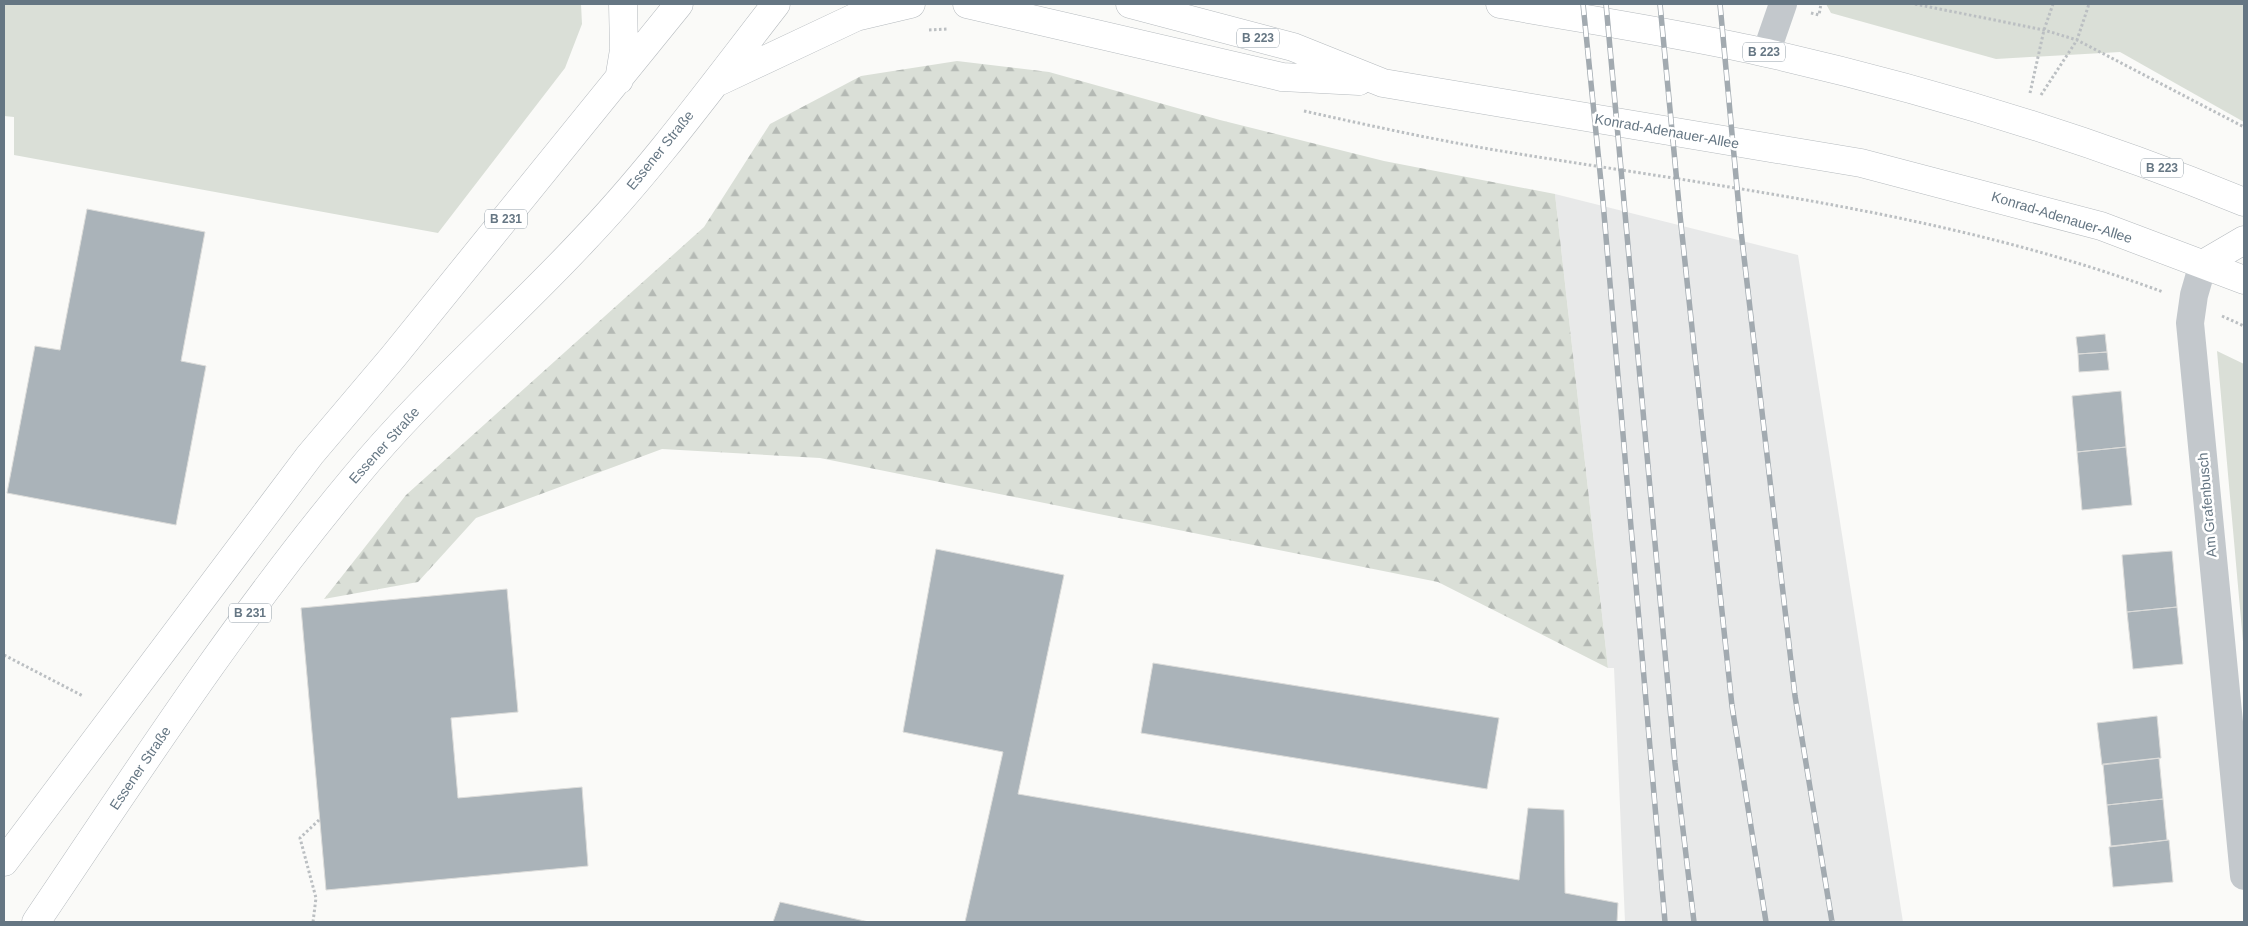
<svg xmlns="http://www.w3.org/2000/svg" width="2248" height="926" font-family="Helvetica,sans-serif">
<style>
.built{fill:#e8e9e9}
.green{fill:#dadfd7}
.forest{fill:url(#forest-firs)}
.building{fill:#aab3b9;stroke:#dcdcda}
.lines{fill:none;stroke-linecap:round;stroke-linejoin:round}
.primary-casing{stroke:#b5babe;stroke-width:29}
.path{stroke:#bbbfc2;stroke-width:3;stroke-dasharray:2.5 2.5;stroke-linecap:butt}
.street{stroke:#c3c8cc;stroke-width:28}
.primary{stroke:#fff;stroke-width:28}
.rail-casing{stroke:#a2aab0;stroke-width:5.5}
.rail{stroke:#fff;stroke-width:4;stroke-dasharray:11;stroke-linecap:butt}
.labels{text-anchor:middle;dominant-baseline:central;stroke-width:5;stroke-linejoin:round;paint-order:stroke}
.shield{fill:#fff;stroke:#939fa8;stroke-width:1}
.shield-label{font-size:12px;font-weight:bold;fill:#657683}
.street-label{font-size:14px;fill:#657683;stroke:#fff}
</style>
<defs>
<pattern id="forest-firs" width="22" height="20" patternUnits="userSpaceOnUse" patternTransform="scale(1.25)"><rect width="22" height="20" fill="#dadfd7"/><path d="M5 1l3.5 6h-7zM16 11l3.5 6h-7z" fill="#b4b9b4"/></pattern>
</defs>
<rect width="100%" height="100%" fill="#fafaf8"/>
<path class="built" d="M 1555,194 L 1798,255 L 1903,922 L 1625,922 L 1614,668 L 1608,668 Z"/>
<path class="green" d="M 4,4 L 581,4 L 582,24 L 565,68 L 438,233 L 14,155 L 14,117 L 4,116 Z
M 1826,4 L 2244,4 L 2244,122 L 2120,52 L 1996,59 L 1831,13 Z
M 2217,351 L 2244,364 L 2244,653 Z"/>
<path class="forest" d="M 957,61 L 1049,72 L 1220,120 L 1384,161 L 1555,194 L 1608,668 L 1438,582 L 820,458 L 662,449 L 476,518 L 418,582 L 324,599 L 406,495 L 704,227 L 770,124 L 861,76 Z"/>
<path class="building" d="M 87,209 L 205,232 L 181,361 L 206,366 L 176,525 L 7,493 L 35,346 L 60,350 Z
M 2105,334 L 2107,352 L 2078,354 L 2076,337 Z
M 2107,352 L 2109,370 L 2079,372 L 2078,354 Z
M 2121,391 L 2126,447 L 2077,452 L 2072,396 Z
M 2126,447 L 2132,505 L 2082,510 L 2077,452 Z
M 936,549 L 1064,575 L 1018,794 L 1519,880 L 1528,808 L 1564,810 L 1565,893 L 1618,903 L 1617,922 L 965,922 L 1003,752 L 903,732 Z
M 2172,551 L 2177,607 L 2127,612 L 2122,555 Z
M 507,589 L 518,712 L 451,718 L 458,798 L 582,787 L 588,866 L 326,890 L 301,608 Z
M 2177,607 L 2183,664 L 2133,669 L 2127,612 Z
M 1153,663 L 1499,718 L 1487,789 L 1141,733 Z
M 2157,716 L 2161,758 L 2102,765 L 2097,723 Z
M 2159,758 L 2163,799 L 2107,805 L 2103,764 Z
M 2163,799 L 2167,840 L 2111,846 L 2107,805 Z
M 2169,840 L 2173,882 L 2113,887 L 2109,847 Z
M 780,902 L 869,922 L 773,922 Z"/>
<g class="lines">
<g class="primary-casing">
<path id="primary" d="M 967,4 L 1282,77 L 1359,81
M 1130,4 L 1293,47 L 1383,83 L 1861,163 L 2101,226 L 2244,280
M 1500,4 C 1589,20 1679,33 1767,53 C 1930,90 2090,139 2244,202
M 619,80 L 624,50 L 623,4
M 720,81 L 856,17 L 911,4
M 2203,264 L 2244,240
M 4,862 L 310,455 L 393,357 L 679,4
M 36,922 C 138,771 237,618 354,478 C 423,394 507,322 581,243 C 652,169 713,85 776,4"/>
</g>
<path class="path" d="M 1915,4 L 2044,30 L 2077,40 L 2244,127
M 1811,13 L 1819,15 L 1821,4
M 929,30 L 948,29
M 2030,93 L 2044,30 L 2053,4
M 2041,95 L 2077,40 L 2089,4
M 1304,111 C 1367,125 1431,139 1495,150 C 1719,187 1948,212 2163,292
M 2222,316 L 2244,326
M 4,655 L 83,696
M 313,922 L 316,898 L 300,838 L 319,820"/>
<path class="street" d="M 1766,53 L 1783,4
M 2203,264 L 2194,295 L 2190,323 L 2244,876"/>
<use href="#primary" class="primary"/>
<g class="rail-casing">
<path id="rail" d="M 1583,4 L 1603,202 L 1665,922
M 1606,4 L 1675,763 L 1694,922
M 1660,4 L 1680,215 L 1732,706 L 1766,922
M 1720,4 L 1741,231 L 1795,696 L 1832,922"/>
</g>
<use href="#rail" class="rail"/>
</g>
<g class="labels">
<g class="shield">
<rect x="1237" y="28.5" width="42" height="19" rx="4"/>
<rect x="1743" y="42.5" width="42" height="19" rx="4"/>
<rect x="2141" y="158.5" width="42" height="19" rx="4"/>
<rect x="485" y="209.5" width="42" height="19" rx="4"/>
<rect x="229" y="603.5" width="42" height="19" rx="4"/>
</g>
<g class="shield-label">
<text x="1258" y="38">B 223</text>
<text x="1764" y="52">B 223</text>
<text x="2162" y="168">B 223</text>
<text x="506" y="219">B 231</text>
<text x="250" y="613">B 231</text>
</g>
<g class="street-label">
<text transform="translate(1667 131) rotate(10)">Konrad-Adenauer-Allee</text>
<text transform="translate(660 150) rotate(-51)">Essener Straße</text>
<text transform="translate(2062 217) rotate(17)">Konrad-Adenauer-Allee</text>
<text transform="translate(384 445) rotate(-48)">Essener Straße</text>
<text transform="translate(2207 505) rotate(-95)">Am Grafenbusch</text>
<text transform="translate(140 768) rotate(-56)">Essener Straße</text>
</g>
</g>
<rect width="2248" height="926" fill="none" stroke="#657683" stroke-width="10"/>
</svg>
